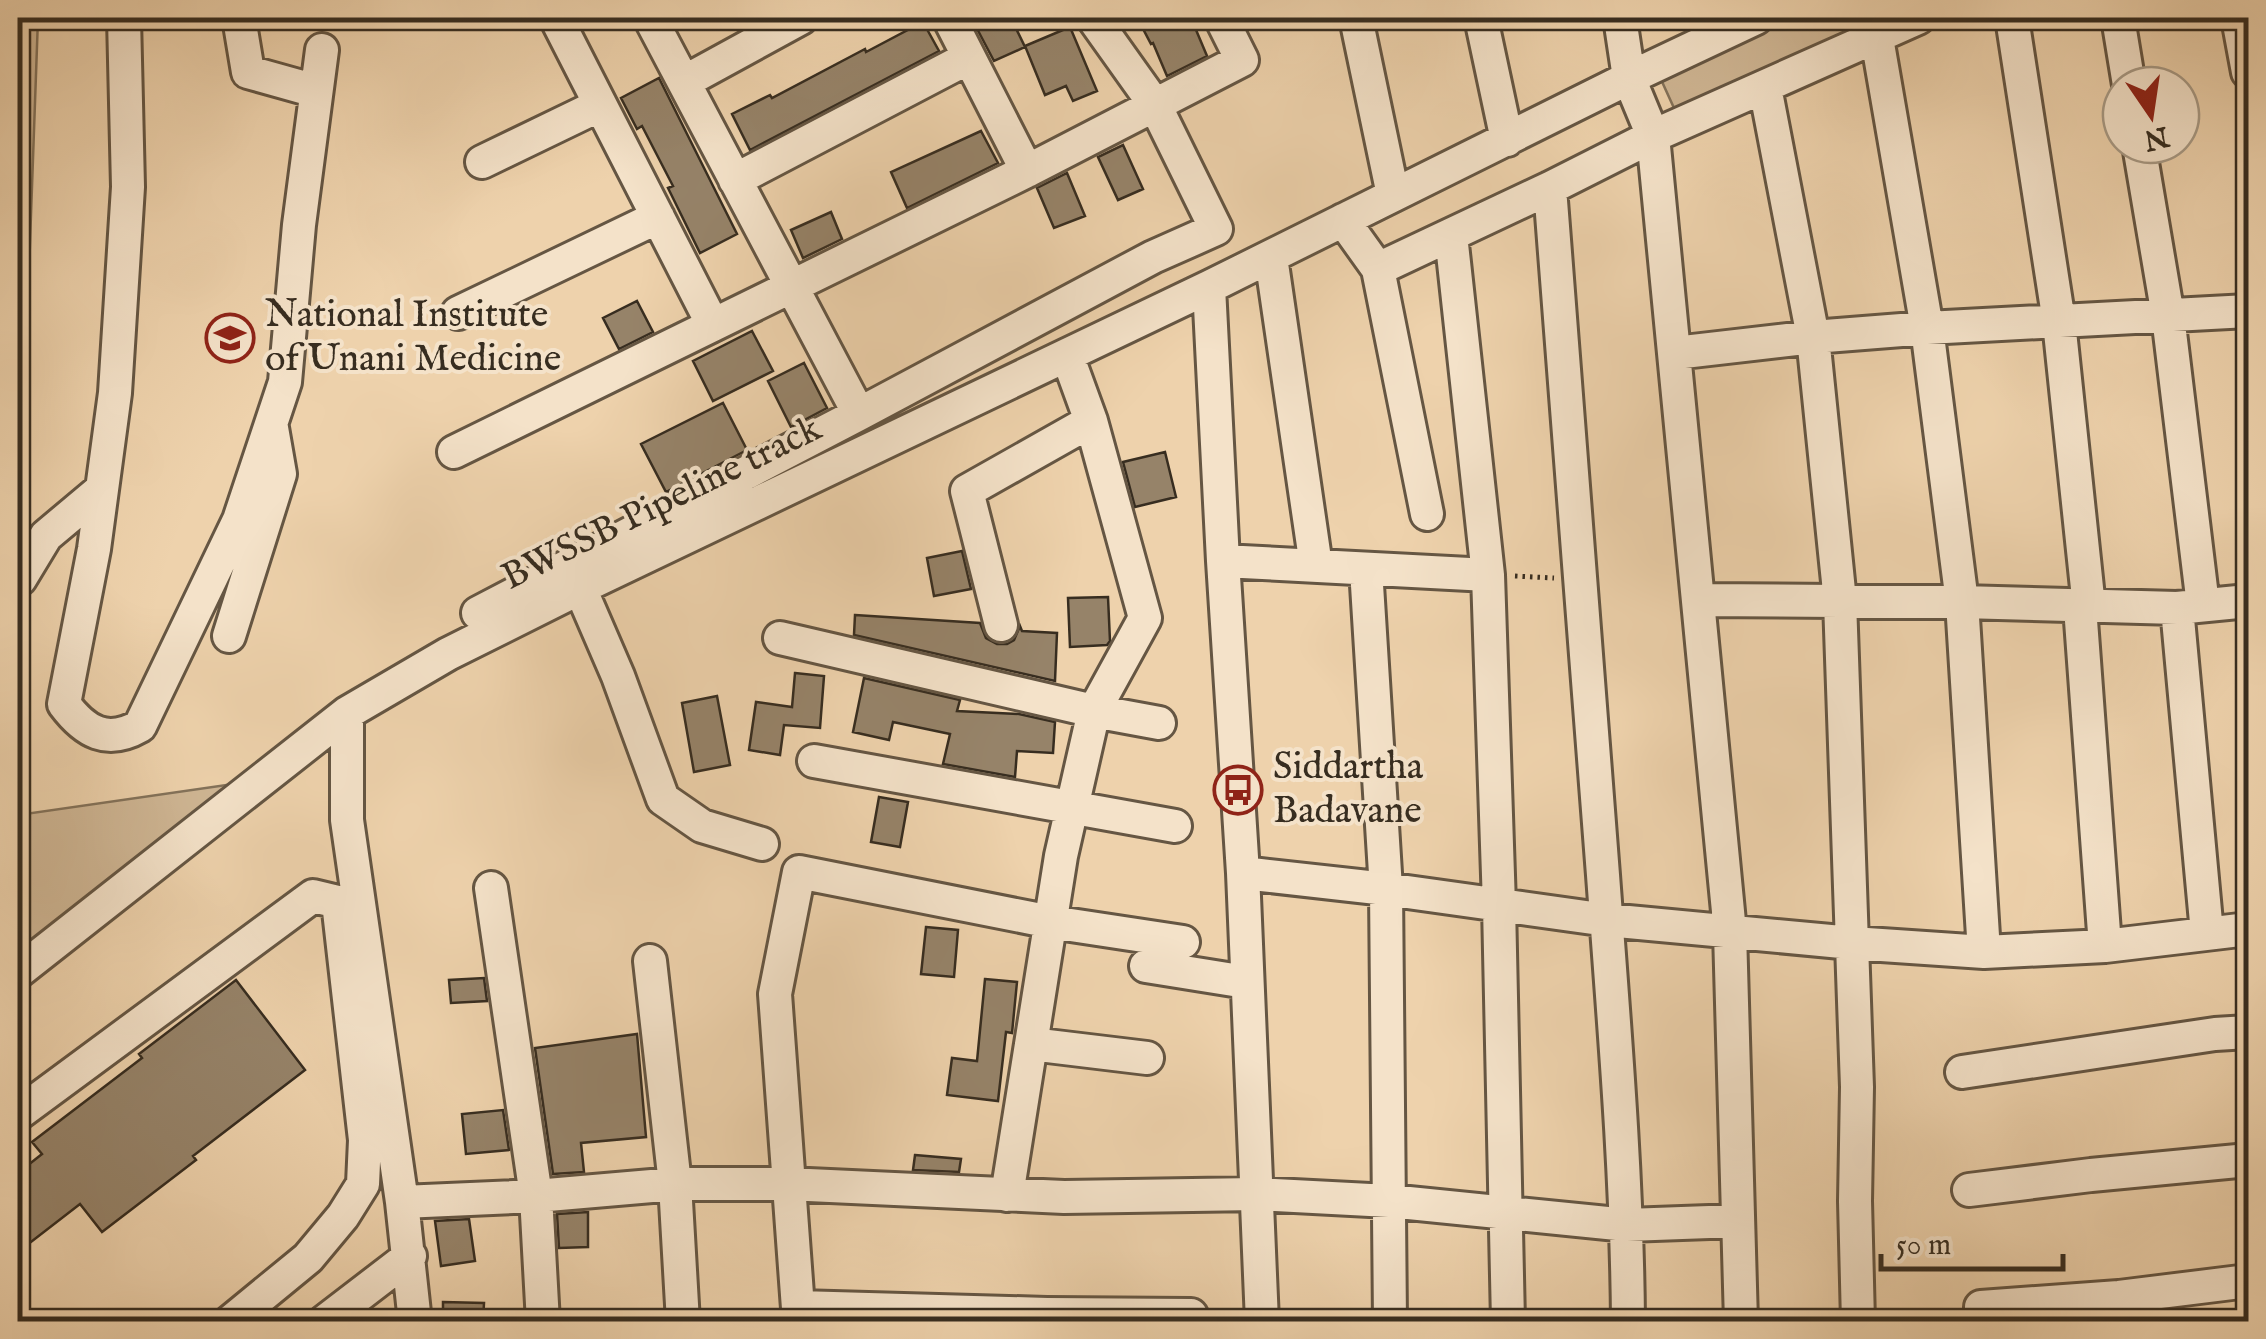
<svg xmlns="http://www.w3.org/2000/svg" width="2266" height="1339" font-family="'IM FELL English',serif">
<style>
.green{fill:#cfb694;stroke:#83725a;stroke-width:2.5}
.building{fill:#968369;stroke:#372d20;stroke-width:2.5}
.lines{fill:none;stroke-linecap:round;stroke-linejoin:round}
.minor-casing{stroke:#655643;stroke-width:38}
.path{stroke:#372d20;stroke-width:5;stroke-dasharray:2.5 5;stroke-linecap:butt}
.minor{stroke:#f4e2c9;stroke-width:32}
.labels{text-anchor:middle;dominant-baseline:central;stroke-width:8;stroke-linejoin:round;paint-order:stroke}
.poi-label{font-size:38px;fill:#372d20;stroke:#f4e2c9;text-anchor:start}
.street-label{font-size:38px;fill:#372d20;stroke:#f4e2c9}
</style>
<rect width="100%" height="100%" fill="#eed2ac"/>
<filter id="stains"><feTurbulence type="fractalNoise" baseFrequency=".002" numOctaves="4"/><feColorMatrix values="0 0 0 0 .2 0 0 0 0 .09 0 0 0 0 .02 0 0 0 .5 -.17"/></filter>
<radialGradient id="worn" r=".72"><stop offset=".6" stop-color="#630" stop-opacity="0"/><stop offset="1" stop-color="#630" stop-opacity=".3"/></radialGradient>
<path class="green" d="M 18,18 L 38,18 L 22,468 L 18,470 Z
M 1781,18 L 1894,18 L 1679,119 L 1659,75 Z
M 261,780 L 18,975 L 18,815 Z"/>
<path class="building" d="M 985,18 L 1011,18 L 1025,47 L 994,61 L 974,23 Z
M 1151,18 L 1191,18 L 1207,56 L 1167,76 L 1153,43 L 1151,44 L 1140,23 Z
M 923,22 L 939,51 L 750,150 L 732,114 L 770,95 L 772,98 L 865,49 L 866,52 Z
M 1070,27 L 1097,91 L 1073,101 L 1066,86 L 1045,95 L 1025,46 Z
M 659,78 L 737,234 L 700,253 L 668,188 L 673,186 L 642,126 L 637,129 L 621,98 Z
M 981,131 L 998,163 L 907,208 L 891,172 Z
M 1123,145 L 1143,189 L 1118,200 L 1098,157 Z
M 1067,173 L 1085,216 L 1054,228 L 1037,188 Z
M 831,212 L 842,239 L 803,258 L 791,230 Z
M 637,301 L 653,332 L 619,349 L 603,318 Z
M 752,331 L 773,371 L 713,401 L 693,361 Z
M 804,363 L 827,408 L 791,427 L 768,381 Z
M 723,403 L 747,450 L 666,492 L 641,444 Z
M 1165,452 L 1176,497 L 1135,507 L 1123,462 Z
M 962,551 L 971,589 L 934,596 L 927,558 Z
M 1108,597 L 1110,641 L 1107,645 L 1070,647 L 1068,598 Z
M 855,615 L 980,623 L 986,638 L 997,644 L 1007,644 L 1014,640 L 1020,626 L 1022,631 L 1057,633 L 1055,681 L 854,635 Z
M 795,673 L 824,676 L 820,728 L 784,725 L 780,755 L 749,750 L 756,702 L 792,707 Z
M 864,678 L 960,700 L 957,711 L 1019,714 L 1055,722 L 1053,753 L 1017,751 L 1015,777 L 943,764 L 950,734 L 893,722 L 889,740 L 853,732 Z
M 717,696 L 730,765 L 694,772 L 682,703 Z
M 879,797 L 908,802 L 900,847 L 871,842 Z
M 926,927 L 958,930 L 954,977 L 921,974 Z
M 484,978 L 487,1001 L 451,1003 L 449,980 Z
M 985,979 L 1017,982 L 1012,1033 L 1006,1032 L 998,1101 L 947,1095 L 952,1058 L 977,1061 Z
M 236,980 L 305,1070 L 193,1156 L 196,1160 L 102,1232 L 80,1204 L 18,1252 L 18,1173 L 42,1154 L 32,1142 L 142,1058 L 139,1054 Z
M 637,1034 L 646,1137 L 581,1143 L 584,1172 L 553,1174 L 535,1048 Z
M 503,1110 L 509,1150 L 466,1154 L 462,1114 Z
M 915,1155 L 961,1159 L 959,1172 L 913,1170 Z
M 588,1212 L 588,1247 L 559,1248 L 557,1214 Z
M 469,1219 L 475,1261 L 441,1266 L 435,1221 Z
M 443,1302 L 484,1303 L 483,1322 L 443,1322 Z"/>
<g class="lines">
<g class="minor-casing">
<path id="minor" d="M 124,18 L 128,187 L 115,393 L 94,549 L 64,704 C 85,732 107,745 140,726 L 239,520 L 285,382 L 299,225 L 322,50
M 239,18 L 248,72 L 316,91
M 556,18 L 713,325
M 650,18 L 859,414
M 949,18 L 1027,171
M 1356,18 L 1393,195
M 1481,18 L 1507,140
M 1620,18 L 1629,78 L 1653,136 L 1730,932 L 1741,1322
M 2012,18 L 2059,322 L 2089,607
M 2118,18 L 2129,85
M 2238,18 L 2248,72
M 1877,38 L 1927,328 L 1962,602 L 1984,952
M 684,82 L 801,18
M 1765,87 L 1813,337 L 1840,601 L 1857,1087 L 1855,1201 L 1858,1322
M 2139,145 L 2168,316 L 2203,605
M 482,162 L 600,105
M 735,180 L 968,58
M 1550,188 C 1569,417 1587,646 1603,875 C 1614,1024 1627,1173 1628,1322
M 1343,220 L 1378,269 L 1427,514
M 1451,235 L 1488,575 L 1499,905 L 1508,1322
M 1271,257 L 1316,566
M 1378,269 L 1550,188 L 1653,136 L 1918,18
M 1209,287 L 1223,561 L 1243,873 L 1262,1322
M 458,313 L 658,217
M 1675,353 L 1813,337 L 1927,328 L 2248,311
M 454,452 L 1027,171 L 1242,60 L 1221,18
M 1223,561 L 1488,575
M 1366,569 L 1386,889 L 1390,1322
M 20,579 L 46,536 L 102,489
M 580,588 L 618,676 L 663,799 L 702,826 L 762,844
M 1698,600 L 1962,602 L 2177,608 L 2248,601
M 2080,607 L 2105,946
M 2177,608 L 2207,933
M 478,613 L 859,414 L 1153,257 L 1216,229 L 1155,105 L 1093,18
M 1001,625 L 967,491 L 1091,421
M 229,636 L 280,474 L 272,428
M 780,638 L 1094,711 L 1159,723
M 347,713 L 347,820 L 402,1202 L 415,1322
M 814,761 L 1175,826
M 1243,873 L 1386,889 L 1607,920 L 1852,943 L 1984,952 L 2105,946 L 2248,929
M 491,888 L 536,1196 L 543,1322
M 650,961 L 675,1184 L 683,1322
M 1146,966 L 1246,982
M 18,972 L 347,713 L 448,654 L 580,588 L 1209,287 L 1629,78 L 1756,18
M 1031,1044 L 1147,1058
M 1962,1072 L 2215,1034 L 2248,1032
M 18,1114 L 313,896 L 338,902 L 365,1140 L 363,1184 L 343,1216 L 308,1258 L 230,1322
M 1969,1190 L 2091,1175 L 2248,1160
M 1007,1195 L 1061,856 L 1094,711 L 1145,618 L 1091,421 L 1067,355
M 402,1202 L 536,1196 L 675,1184 L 787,1184 L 1064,1197 L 1256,1194 L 1389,1201 L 1627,1225 L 1737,1221
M 798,1307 L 1047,1314 L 1191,1315
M 324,1322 L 410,1256
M 799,1322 L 775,994 L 799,872 L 1051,922 L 1183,942
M 1981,1322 L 1981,1307 L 2119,1297 L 2248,1281"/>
</g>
<path class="path" d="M 1515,576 L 1554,578"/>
<use href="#minor" class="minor"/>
</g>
<defs>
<g id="university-ring" transform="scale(2.5)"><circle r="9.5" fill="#f4e2c9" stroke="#8f2418" stroke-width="1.5"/><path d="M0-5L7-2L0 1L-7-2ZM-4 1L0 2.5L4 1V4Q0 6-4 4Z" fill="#8f2418"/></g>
<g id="bus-ring" transform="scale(2.5)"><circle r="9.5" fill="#f4e2c9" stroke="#8f2418" stroke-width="1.5"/><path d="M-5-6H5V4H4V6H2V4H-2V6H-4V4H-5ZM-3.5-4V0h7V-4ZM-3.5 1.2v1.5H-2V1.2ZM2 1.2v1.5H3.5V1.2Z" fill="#8f2418"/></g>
</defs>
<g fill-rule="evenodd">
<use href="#university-ring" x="230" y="338"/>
<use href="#bus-ring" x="1238" y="790"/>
</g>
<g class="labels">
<g class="poi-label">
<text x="265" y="316">National Institute<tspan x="265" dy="44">of Unani Medicine</tspan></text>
<text x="1273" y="768">Siddartha<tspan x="1273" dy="44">Badavane</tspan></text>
</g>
<g class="street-label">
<text transform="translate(662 504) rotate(-26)">BWSSB Pipeline track</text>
</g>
</g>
<rect width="2266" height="1339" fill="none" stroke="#eed2ac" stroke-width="60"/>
<rect x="20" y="20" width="2226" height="1299" fill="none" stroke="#372d20" stroke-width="5"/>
<rect x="30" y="30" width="2206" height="1279" fill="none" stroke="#372d20" stroke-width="2.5"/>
<g transform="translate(2151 115) rotate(167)"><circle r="48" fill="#f4e2c9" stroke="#a89a85" stroke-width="2.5"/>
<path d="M0-8L18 38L0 25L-18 38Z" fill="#8f2418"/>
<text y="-15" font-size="28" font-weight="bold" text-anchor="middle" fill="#372d20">N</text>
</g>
<path d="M1881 1254v15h182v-15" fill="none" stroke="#372d20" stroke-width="5"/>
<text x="1896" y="1254" font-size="30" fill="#372d20" stroke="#f4e2c9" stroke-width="8" paint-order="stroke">50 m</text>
<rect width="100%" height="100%" filter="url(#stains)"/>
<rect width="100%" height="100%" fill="url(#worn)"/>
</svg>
